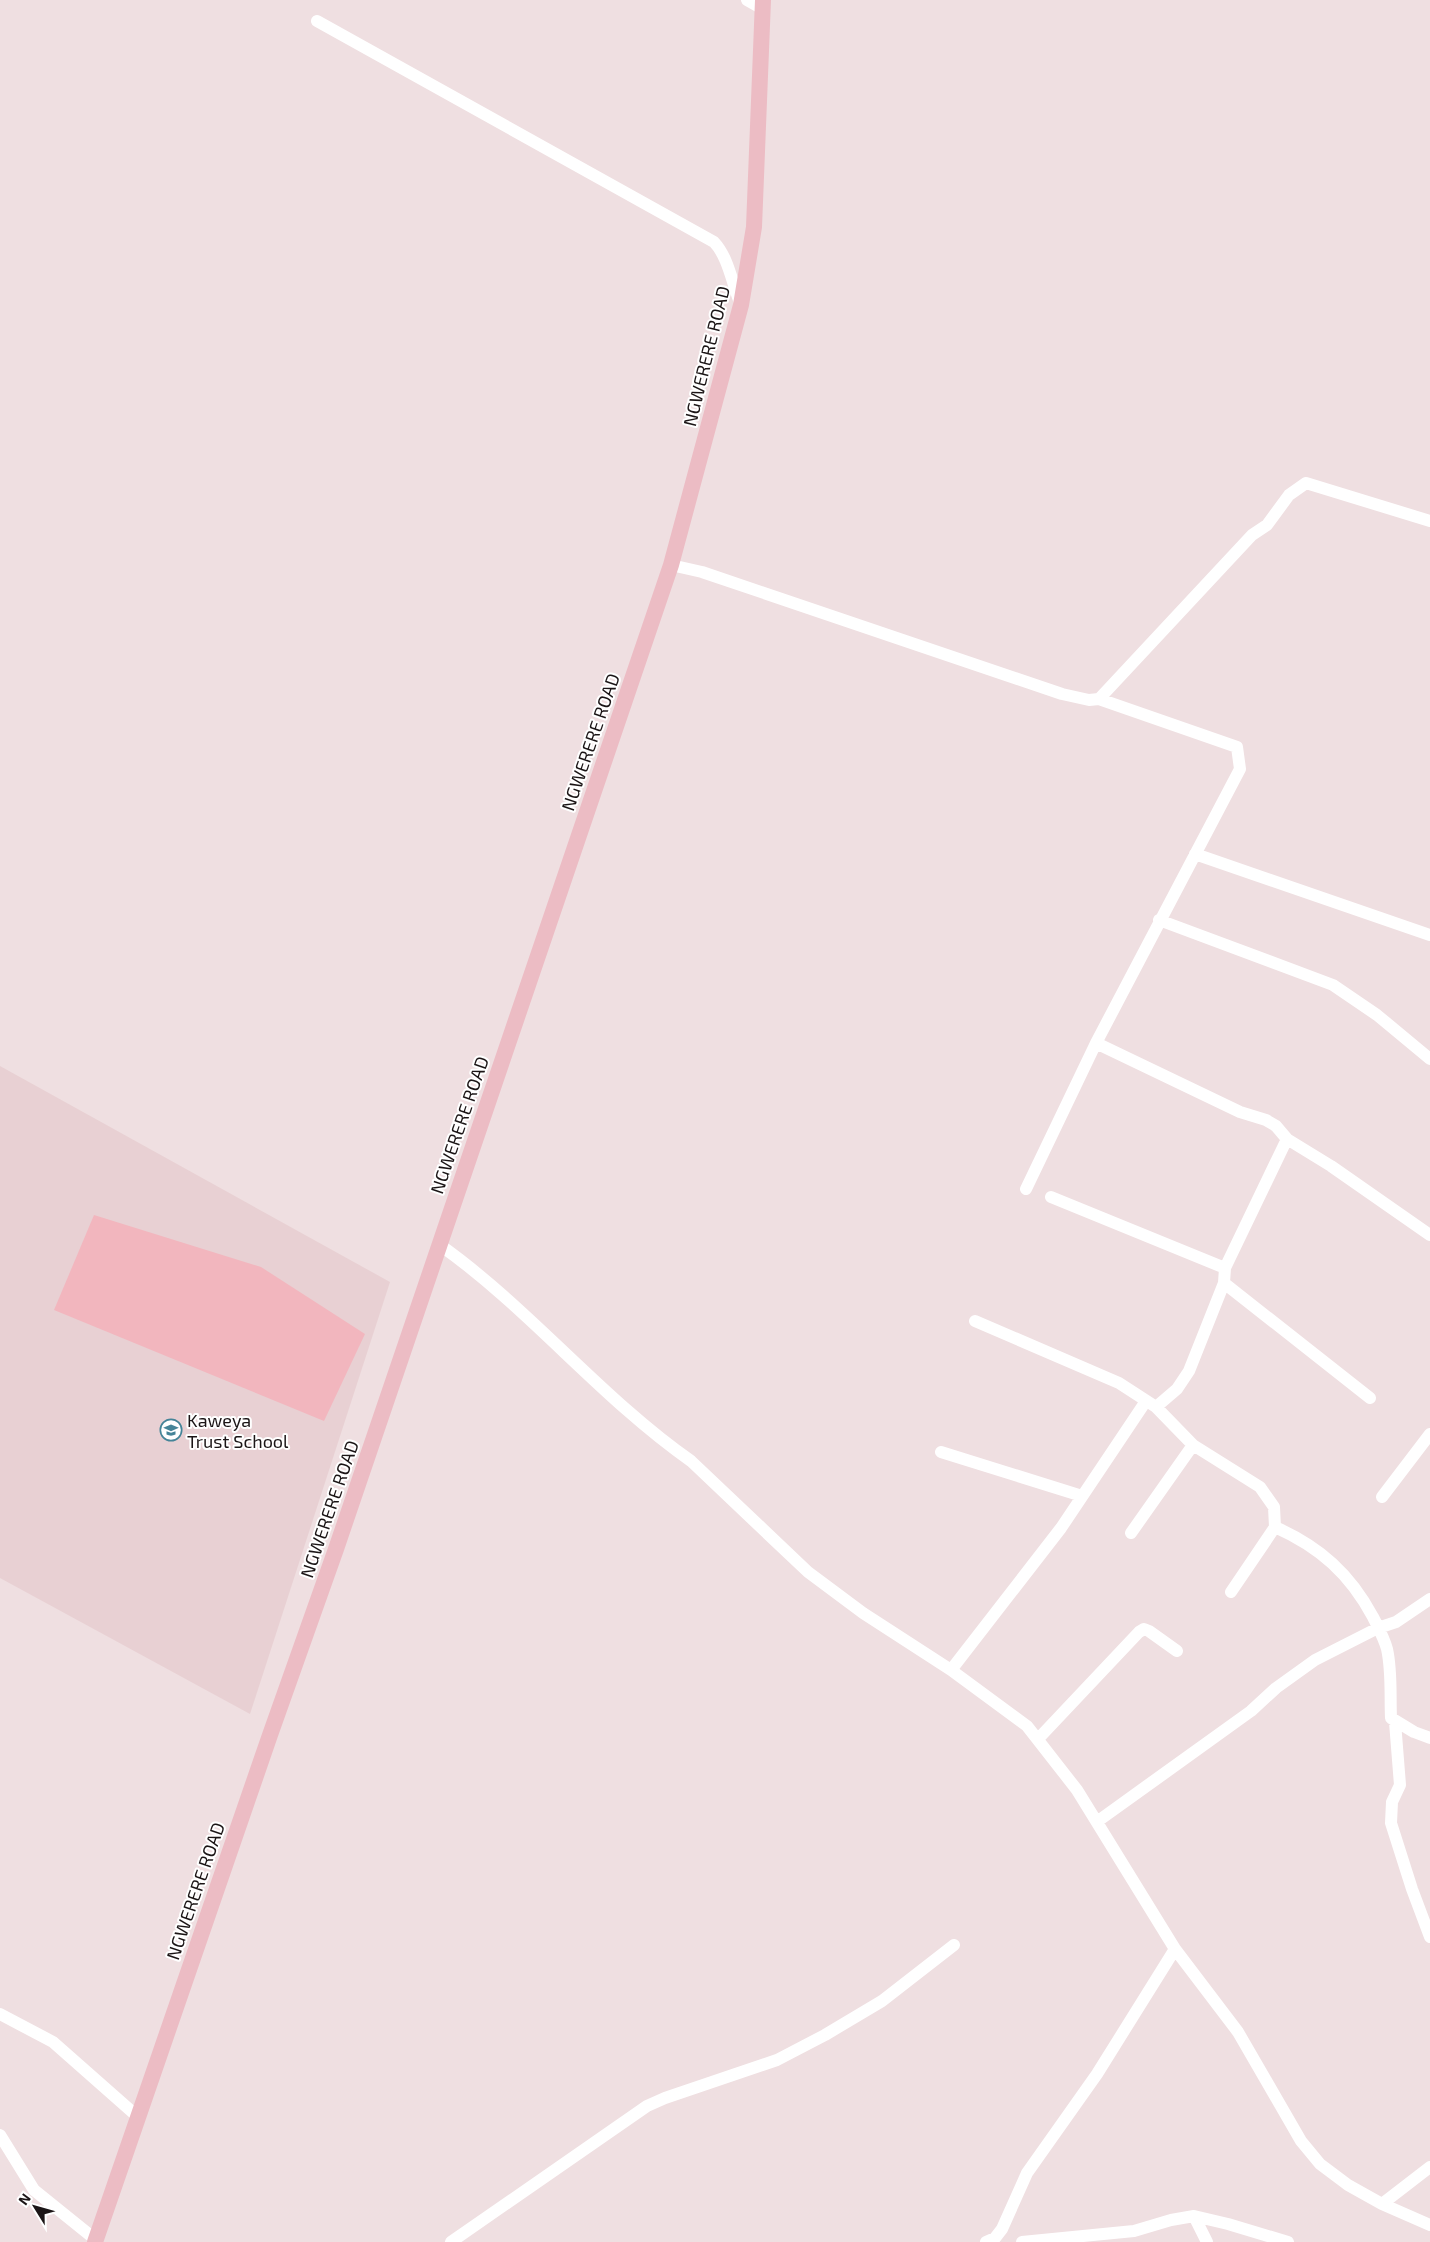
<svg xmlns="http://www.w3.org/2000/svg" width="1430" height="2242" font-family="'Exo 2',sans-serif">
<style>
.built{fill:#e8d0d3}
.green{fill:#f2b6be}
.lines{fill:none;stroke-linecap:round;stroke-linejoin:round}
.minor{stroke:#fff;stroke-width:12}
.major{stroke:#ecbcc4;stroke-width:16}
.labels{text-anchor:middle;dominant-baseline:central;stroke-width:4;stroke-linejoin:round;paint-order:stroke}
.street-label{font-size:18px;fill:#1b1516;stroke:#fff}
.poi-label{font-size:18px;fill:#1b1516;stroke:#fff;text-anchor:start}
</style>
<rect width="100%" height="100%" fill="#efdfe1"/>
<path class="built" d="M 0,1066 L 390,1282 L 250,1714 L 0,1578 Z"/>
<path class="green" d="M 94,1215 L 261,1267 L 365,1334 L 324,1421 L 54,1310 Z"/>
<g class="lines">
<path class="minor" d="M 747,0 L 763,9
M 317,21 L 714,242 C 729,258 732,284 741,305
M 671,565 L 702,572 L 1062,694 L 1089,700 L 1099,699 L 1252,535 L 1267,525 L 1289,495 L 1306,483 L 1430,521
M 1195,854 L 1430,935
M 1159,920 L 1333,985 L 1377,1015 L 1430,1059
M 1096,1043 L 1240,1112 L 1266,1120 L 1276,1126 L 1287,1139 L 1225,1268 L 1224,1283 L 1189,1371 L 1177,1389 L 1156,1407
M 1287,1139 L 1331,1166 L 1430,1235
M 1026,1189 L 1096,1043 L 1240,769 L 1237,747 L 1099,699
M 1051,1197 L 1225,1268
M 440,1245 C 530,1309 601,1398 691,1461 L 808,1572 L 863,1613 L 951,1670 L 1027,1726 L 1077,1790 L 1175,1949 L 1238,2032 L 1301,2141 L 1320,2164 L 1348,2185 L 1382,2204 L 1430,2225
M 1224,1283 L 1370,1398
M 975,1321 L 1119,1383 L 1156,1407 L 1193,1445 L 1260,1487 L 1274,1507 L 1275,1527 L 1231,1592
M 941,1452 L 1082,1496
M 1382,1497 L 1430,1434
M 1275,1527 C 1320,1547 1350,1574 1373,1617 C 1378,1627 1384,1638 1387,1649 C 1392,1671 1390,1696 1391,1718 L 1414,1732 L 1430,1738
M 1131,1533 L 1193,1445
M 951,1670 L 1061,1528 L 1146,1401
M 1395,1722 L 1400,1785 L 1392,1802 L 1391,1823 L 1412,1889 L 1430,1937
M 1038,1739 L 1139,1632 L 1144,1629 L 1149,1631 L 1177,1651
M 1098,1821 L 1251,1711 L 1276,1688 L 1315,1660 L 1378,1628 L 1396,1622 L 1430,1599
M 0,2014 L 53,2042 L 138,2117
M 0,2135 L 34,2190 L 96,2240
M 1382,2204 L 1430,2167
M 1194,2216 L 1207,2242
M 451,2242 L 647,2106 L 665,2098 L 777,2060 L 825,2035 L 882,2001 L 954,1945
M 986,2242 L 995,2238 L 1002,2229 L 1027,2173 L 1097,2074 L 1175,1949
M 1022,2242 L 1134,2231 L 1171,2220 L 1194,2216 L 1228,2224 L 1288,2242"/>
<path class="major" d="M 95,2242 L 270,1735 L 336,1549 L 671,565 L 741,305 L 754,227 L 763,0"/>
</g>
<defs>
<g id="school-ring" transform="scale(1.125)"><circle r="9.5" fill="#fff" stroke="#458498" stroke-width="1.5"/><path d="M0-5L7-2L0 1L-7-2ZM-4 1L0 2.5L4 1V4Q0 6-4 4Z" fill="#458498"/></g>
</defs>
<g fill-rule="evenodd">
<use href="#school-ring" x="171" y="1430"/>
</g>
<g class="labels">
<g class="street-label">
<text transform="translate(706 356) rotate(-76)">NGWERERE ROAD</text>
<text transform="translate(590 742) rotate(-71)">NGWERERE ROAD</text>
<text transform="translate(459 1125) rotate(-71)">NGWERERE ROAD</text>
<text transform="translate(329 1509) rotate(-71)">NGWERERE ROAD</text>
<text transform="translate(195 1891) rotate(-71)">NGWERERE ROAD</text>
</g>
<g class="poi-label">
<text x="187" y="1420">Kaweya<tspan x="187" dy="21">Trust School</tspan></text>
</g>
</g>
<g transform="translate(35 2207) rotate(307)" stroke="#ffffff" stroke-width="4" paint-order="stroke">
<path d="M0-4L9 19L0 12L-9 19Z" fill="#1b1516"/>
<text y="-8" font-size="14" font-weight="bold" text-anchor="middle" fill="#1b1516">N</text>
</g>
</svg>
